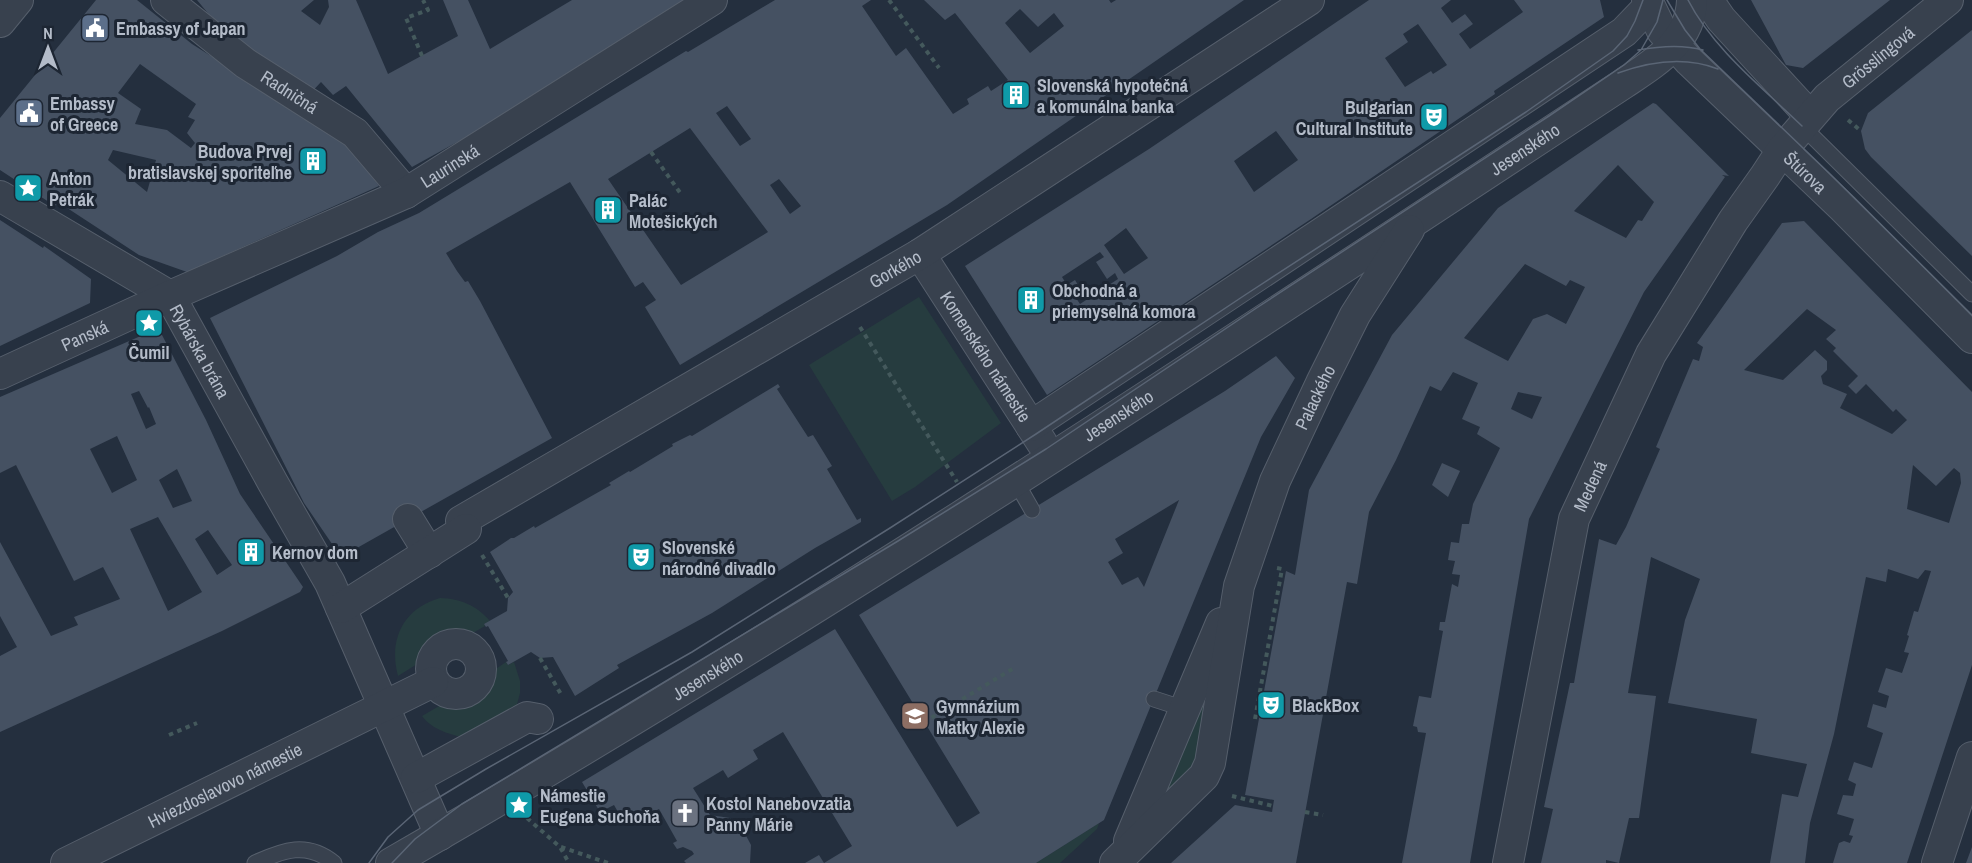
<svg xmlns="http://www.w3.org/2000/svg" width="1972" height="863" font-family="'Archivo Narrow',sans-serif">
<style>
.green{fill:#263c3f}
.building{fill:#455162;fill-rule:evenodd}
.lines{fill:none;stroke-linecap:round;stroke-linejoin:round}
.lane-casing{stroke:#565f6c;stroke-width:17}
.street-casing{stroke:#565f6c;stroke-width:32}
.path{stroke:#44595c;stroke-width:4;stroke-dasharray:4.5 4.5;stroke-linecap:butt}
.lane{stroke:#38414e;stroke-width:15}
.street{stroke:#38414e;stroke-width:30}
.tram{stroke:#5a6575;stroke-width:1.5}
.labels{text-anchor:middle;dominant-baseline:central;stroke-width:6;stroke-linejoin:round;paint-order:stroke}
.poi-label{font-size:18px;font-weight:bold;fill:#b4bcc9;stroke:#1d2633;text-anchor:start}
.street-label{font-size:18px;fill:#b4bcc9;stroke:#1d2633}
</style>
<rect width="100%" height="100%" fill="#242f3e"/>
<path class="green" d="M 919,297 L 1001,423 L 915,487 L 892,501 L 809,365 Z
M 440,598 C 461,599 476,605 490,621 L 484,624 L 485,626 L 464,638 L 451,637 L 443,640 L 436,644 L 422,661 L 398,676 C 388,639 404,608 440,598 Z
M 506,662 L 508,665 L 514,662 L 520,681 L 520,693 L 516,708 L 469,738 C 453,736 432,730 422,716 L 446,702 L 464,701 L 471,697 L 478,691 L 487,675 Z
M 1207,679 L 1214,681 L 1200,760 L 1150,820 Z
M 1099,823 L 1097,829 L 1060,863 L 1036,863 Z"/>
<path class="building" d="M 96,0 L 137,0 L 192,44 L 348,143 L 379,186 L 187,272 L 139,255 L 58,202 L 55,206 L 0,170 L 0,118 ZM 140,64 L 196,104 L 188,117 L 195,120 L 187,133 L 195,143 L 191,148 L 167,130 L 135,124 L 141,109 L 118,93 ZM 113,150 L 156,160 L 147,192 L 108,160 Z
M 197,0 L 314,0 L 301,11 L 320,25 L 329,7 L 328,0 L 356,0 L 388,74 L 458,36 L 443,0 L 468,0 L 490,49 L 572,0 L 686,0 L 470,135 L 412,167 L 346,86 L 333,95 L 321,82 L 307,97 L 225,34 Z
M 775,0 L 871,0 L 862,6 L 896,56 L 906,48 L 953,114 L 969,104 L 967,99 L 988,86 L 991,91 L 1008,80 L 955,13 L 945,20 L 924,0 L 1109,0 L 1111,3 L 1116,0 L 1244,0 L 947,205 L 680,365 L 645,307 L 656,300 L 643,282 L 635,287 L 570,182 L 446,253 L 457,271 L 465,282 L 468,281 L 480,301 L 552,438 L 341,557 L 304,503 L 210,318 L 337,256 L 378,232 L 419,213 L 686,51 L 688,52 ZM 1020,9 L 1038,27 L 1054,13 L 1064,26 L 1030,53 L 1005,23 ZM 727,106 L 751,139 L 740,146 L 716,113 ZM 690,128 L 768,232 L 681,285 L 608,179 ZM 779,179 L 801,206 L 790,214 L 770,185 Z
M 1369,0 L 1451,0 L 1441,8 L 1452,23 L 1465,14 L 1473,24 L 1459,34 L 1470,49 L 1523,12 L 1514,0 L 1600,0 L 1604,17 L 1494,91 L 1495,94 L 1311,219 L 1047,395 L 965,266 L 1149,149 ZM 1418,24 L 1447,65 L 1433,74 L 1431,71 L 1405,87 L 1385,58 L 1408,42 L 1403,34 ZM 1276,131 L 1298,160 L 1254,192 L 1234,161 ZM 1126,228 L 1148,258 L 1124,274 L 1104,245 ZM 1100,252 L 1104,257 L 1096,262 L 1107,279 L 1115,273 L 1118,279 L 1080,304 L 1074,295 L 1081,290 L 1075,280 L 1067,285 L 1062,277 Z
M 1751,0 L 1890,0 L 1803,68 L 1786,65 Z
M 1972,30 L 1972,256 L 1871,157 L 1865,149 L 1861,131 L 1868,113 Z
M 1653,103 L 1656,104 L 1729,176 L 1722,175 L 1725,177 L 1644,292 L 1529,519 L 1470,863 L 1402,863 L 1426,733 L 1418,732 L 1417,727 L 1413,726 L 1419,696 L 1431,698 L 1443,631 L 1439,630 L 1440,622 L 1445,622 L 1452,584 L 1458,587 L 1460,575 L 1452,574 L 1455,561 L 1448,560 L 1451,542 L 1459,543 L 1462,524 L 1469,524 L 1473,504 L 1500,448 L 1477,434 L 1480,427 L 1462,419 L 1478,383 L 1453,372 L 1441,391 L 1430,386 L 1396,460 L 1369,512 L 1357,584 L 1347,582 L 1296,863 L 1171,863 L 1235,805 L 1272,812 L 1274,800 L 1245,795 L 1286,571 L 1295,575 L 1309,490 L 1392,335 L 1498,208 ZM 1618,165 L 1654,202 L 1642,221 L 1638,220 L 1626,238 L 1574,211 ZM 1525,264 L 1566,286 L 1570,280 L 1585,287 L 1566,324 L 1547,314 L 1533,319 L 1508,361 L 1464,338 ZM 1518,392 L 1542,397 L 1532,419 L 1511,409 Z
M 0,220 L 43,248 L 44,246 L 91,279 L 90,303 L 0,346 Z
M 1804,221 L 1972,392 L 1972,665 L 1907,863 L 1833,863 L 1839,843 L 1844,841 L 1850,843 L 1853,836 L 1849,835 L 1854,819 L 1837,814 L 1843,795 L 1853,796 L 1856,784 L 1848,780 L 1854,762 L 1872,768 L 1883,733 L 1867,727 L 1873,704 L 1886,708 L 1889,696 L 1878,692 L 1886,668 L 1902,673 L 1909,653 L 1904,652 L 1909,636 L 1907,635 L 1914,611 L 1918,612 L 1931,571 L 1925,570 L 1918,579 L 1888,569 L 1886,582 L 1866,577 L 1834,734 L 1810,823 L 1805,863 L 1770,863 L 1782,794 L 1798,797 L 1807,764 L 1751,753 L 1757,719 L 1668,703 L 1685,620 L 1700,579 L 1651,557 L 1628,693 L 1656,696 L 1639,818 L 1629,818 L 1619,863 L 1606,860 L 1606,863 L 1541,863 L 1553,809 L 1544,807 L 1570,683 L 1574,683 L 1599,539 L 1616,545 L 1626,527 L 1660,449 L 1656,447 L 1693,359 L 1699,361 L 1703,347 L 1697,343 L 1782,223 ZM 1807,309 L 1836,330 L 1826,339 L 1836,348 L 1833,351 L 1858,376 L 1848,386 L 1856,394 L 1866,384 L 1893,412 L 1896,409 L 1907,420 L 1892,434 L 1840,408 L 1847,394 L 1823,384 L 1821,376 L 1827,370 L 1827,361 L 1815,350 L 1783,380 L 1744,370 ZM 1913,465 L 1936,486 L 1954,468 L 1960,473 L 1961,483 L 1949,523 L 1907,509 Z
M 150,332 L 162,335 L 206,420 L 240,494 L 303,587 L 300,592 L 222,631 L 0,732 L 0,656 L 17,647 L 0,616 L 0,542 L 51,636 L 78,625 L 74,617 L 120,599 L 103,567 L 74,581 L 16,465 L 0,473 L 0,397 ZM 139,391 L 148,408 L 149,407 L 156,424 L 146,429 L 131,394 ZM 117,436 L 137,480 L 112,493 L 90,449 ZM 177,469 L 192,501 L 173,508 L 159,480 ZM 158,517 L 202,592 L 168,611 L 130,529 ZM 208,530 L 232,565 L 217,575 L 195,539 Z
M 1276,356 L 1295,378 L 1261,437 L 1104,820 L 1036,863 L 824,863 L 852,846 L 783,732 L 753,750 L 758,759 L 728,778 L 723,770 L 693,788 L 710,815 L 730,818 L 742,828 L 751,845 L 750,863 L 686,863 L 684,861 L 694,854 L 692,851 L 683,847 L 677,849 L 673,843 L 677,841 L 659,809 L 626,826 L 614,805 L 600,812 L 582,782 L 835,629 L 957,827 L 980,813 L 859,615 L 1225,391 ZM 1179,500 L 1144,587 L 1138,577 L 1122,585 L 1108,562 L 1123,553 L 1115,539 Z
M 778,384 L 780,387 L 777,389 L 808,437 L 813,435 L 832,466 L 827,469 L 857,520 L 861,518 L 861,522 L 815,548 L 712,613 L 617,665 L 619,668 L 575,696 L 553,657 L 540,658 L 531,652 L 508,665 L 506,662 L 508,661 L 488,626 L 486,627 L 484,624 L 507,611 L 508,598 L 513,592 L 490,552 L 511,538 L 514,538 L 534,526 L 535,528 L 611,485 L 609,483 L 629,471 L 630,472 L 673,446 L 672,444 L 690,435 L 692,436 Z
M 1442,463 L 1460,471 L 1448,497 L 1432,485 Z
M 1972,847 L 1972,863 L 1966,863 Z
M 819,855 L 824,863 L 805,863 Z"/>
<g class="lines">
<g class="lane-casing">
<path id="lane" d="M 1802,126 L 1972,294
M 1016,482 L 1032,510
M 1154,699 L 1185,709
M 255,863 C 283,850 307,841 334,863"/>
</g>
<g class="street-casing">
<g id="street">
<path id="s1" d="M 166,0 L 245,63 L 355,133 L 406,193"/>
<path id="s2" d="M 1647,0 L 1662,31 L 1689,61 L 1843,208 L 1972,338"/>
<path d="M 1708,0 L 1721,19 L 1810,116"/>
<path d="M 0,22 L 18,0"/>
<path id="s3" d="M 0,196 L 170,296 L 273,483 L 330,583 L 440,835"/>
<path id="s4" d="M 920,254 L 1042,443"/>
<path id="s5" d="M 0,374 L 170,296 L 406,193 L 712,0"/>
<path d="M 1031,426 L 1624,32 L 1649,6"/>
<path d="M 408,519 L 429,553"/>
<path id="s6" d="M 461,521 L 920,254 L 1309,0"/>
<path d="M 341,608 L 466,529"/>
<circle cx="456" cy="669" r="25"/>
<path d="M 416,778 L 527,717 L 538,719"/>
<path d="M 1129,841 L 1221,623"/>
<path id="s7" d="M 66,863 L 433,682"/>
<path id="s8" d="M 391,863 C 812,621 1217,351 1623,84 C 1654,63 1691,42 1692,0"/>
<path id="s9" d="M 1115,863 L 1204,776 L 1210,763 L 1239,586 L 1275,481 L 1321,383 L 1355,315 L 1409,230"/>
<path id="s10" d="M 1508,863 L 1574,519 L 1651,354 L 1733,221 L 1765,176 L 1782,150 L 1827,98 L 1948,0"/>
<path d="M 1937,863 L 1972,757"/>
</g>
</g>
<path class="path" d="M 889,0 L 939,68
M 422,56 L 406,18 L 428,10 L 423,0
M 1848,120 L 1861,131
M 651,152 L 681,194
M 860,327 L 957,482
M 482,555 L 508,598
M 540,658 L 562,696
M 1255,719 L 1282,569 L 1277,568
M 916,727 L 1014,668
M 169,735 L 197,723
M 1232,796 L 1273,806
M 1305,812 L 1323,815
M 527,818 L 560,847 L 569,863
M 561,847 L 608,863"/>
<use href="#lane" class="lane"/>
<use href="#street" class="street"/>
<path class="tram" d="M 1667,0 L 1685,30 L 1700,49 L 1828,172 L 1972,315
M 1688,0 C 1713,49 1763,88 1802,126
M 1638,50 C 1660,46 1682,44 1703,50
M 1618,73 C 1651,61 1685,56 1718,69
M 369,863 L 388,837 L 418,810 L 486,769 L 692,652 L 890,528 L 1036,434 L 1245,295 L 1526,112 L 1613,51 L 1627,36 L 1635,21 L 1643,0
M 392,863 L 415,839 L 462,804 L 898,541 L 1046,449 L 1255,309 L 1549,116 L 1624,65 L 1641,50 L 1657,22 L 1663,0"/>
</g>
<defs>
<g id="civic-square" transform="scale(1.5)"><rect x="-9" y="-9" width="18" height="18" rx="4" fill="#5c6f8a" stroke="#1d2633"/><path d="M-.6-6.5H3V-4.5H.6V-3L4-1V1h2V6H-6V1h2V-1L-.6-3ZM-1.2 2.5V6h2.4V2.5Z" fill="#fff"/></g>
<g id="building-square" transform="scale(1.5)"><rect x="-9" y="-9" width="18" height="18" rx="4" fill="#0f9aa8" stroke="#1d2633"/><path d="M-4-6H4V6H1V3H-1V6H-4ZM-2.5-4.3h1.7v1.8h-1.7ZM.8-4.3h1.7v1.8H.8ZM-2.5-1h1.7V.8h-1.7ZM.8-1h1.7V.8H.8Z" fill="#fff"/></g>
<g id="theatre-square" transform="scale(1.5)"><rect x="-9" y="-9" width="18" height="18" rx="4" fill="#0f9aa8" stroke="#1d2633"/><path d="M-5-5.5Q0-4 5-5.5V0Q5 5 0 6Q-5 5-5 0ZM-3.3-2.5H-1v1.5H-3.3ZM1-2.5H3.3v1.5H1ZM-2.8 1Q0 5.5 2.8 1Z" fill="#fff"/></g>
<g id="sight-square" transform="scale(1.5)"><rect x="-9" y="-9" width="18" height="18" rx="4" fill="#0f9aa8" stroke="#1d2633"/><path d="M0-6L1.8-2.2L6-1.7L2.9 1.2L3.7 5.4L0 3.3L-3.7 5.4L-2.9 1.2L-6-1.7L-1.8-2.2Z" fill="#fff"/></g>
<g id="school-square" transform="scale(1.5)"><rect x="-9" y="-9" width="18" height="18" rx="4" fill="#8d6e63" stroke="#1d2633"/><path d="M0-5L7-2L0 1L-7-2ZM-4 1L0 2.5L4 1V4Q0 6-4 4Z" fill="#fff"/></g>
<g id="church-square" transform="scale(1.5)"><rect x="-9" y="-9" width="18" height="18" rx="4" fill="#6b7280" stroke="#1d2633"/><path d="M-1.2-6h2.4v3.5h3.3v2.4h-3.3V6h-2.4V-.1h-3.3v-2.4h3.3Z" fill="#fff"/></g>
</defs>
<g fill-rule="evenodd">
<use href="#civic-square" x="95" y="28"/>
<use href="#building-square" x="1016" y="95"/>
<use href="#civic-square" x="29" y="113"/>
<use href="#theatre-square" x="1434" y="117"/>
<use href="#building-square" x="313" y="161"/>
<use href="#sight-square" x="28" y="188"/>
<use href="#building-square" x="608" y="210"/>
<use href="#building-square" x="1031" y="300"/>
<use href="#sight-square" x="149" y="323"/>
<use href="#building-square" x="251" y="552"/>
<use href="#theatre-square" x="641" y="557"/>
<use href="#theatre-square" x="1271" y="705"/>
<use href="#school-square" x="915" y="716"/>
<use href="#sight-square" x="519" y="805"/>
<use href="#church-square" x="685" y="813"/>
</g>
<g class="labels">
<g class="poi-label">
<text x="116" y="28">Embassy of Japan</text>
<text x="1037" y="85">Slovenská hypotečná<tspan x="1037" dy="21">a komunálna banka</tspan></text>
<text x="50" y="103">Embassy<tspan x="50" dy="21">of Greece</tspan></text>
<text x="1413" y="107" text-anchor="end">Bulgarian<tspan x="1413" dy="21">Cultural Institute</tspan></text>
<text x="292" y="151" text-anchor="end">Budova Prvej<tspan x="292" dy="21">bratislavskej sporiteľne</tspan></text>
<text x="49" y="178">Anton<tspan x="49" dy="21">Petrák</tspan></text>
<text x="629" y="200">Palác<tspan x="629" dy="21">Motešických</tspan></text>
<text x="1052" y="290">Obchodná a<tspan x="1052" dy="21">priemyselná komora</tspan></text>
<text x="149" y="352" text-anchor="middle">Čumil</text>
<text x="662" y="547">Slovenské<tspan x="662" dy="21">národné divadlo</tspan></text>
<text x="272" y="552">Kernov dom</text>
<text x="1292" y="705">BlackBox</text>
<text x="936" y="706">Gymnázium<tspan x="936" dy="21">Matky Alexie</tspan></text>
<text x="540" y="795">Námestie<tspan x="540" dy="21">Eugena Suchoňa</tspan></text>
<text x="706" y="803">Kostol Nanebovzatia<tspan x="706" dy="21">Panny Márie</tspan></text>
</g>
<g class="street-label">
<text stroke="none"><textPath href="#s10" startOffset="909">Grösslingová</textPath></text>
<text stroke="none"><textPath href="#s1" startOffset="154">Radničná</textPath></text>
<text stroke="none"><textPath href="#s8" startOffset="1340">Jesenského</textPath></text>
<text stroke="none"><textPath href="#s5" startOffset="496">Laurinská</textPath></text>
<text stroke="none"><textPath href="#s2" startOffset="236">Štúrova</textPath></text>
<text stroke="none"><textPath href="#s6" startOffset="502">Gorkého</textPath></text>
<text stroke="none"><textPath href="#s5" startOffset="93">Panská</textPath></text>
<text stroke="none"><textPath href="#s3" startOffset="260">Rybárska brána</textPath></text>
<text stroke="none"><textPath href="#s4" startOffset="122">Komenského námestie</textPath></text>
<text stroke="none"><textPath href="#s9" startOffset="522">Palackého</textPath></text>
<text stroke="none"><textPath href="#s8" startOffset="854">Jesenského</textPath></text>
<text stroke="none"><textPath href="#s10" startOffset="387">Medená</textPath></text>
<text stroke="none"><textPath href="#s8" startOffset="368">Jesenského</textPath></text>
<text stroke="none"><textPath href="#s7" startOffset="177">Hviezdoslavovo námestie</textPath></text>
</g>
</g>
<g transform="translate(48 48)" stroke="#1d2633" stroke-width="4.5" paint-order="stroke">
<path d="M0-4.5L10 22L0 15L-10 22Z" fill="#b4bcc9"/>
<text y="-9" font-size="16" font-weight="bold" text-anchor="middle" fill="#b4bcc9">N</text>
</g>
</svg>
